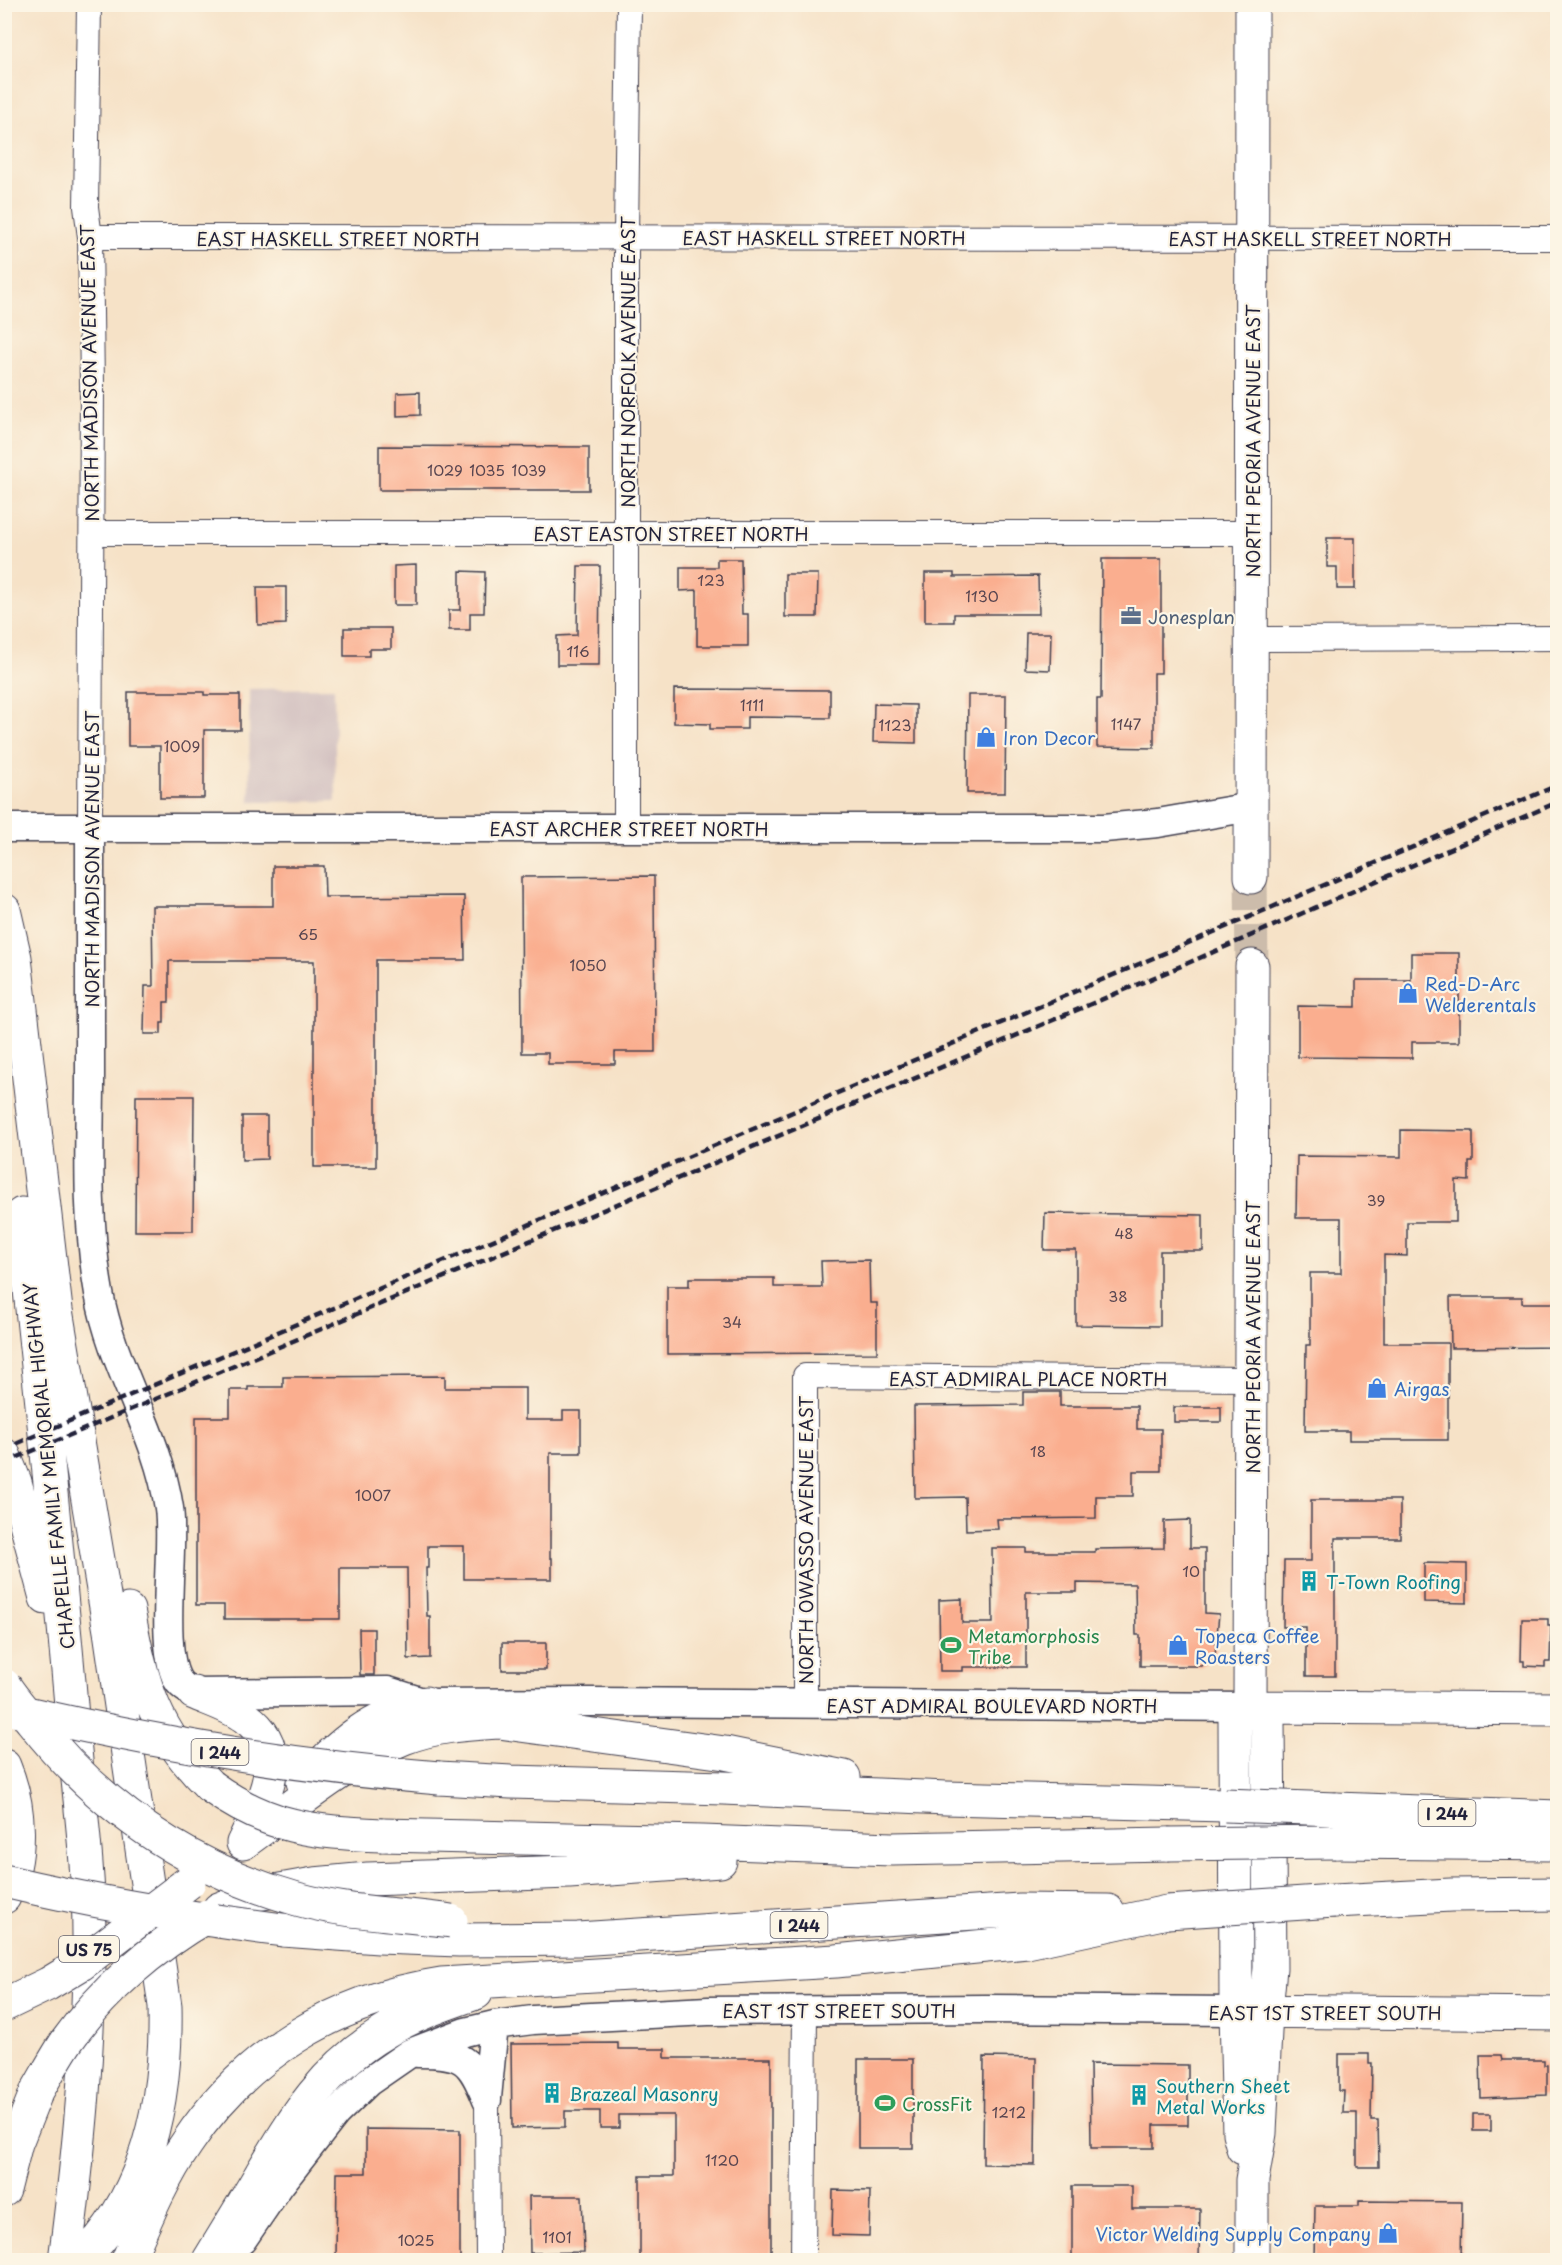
<svg xmlns="http://www.w3.org/2000/svg" width="1562" height="2265" font-family="'Playpen Sans',sans-serif">
<style>
.industrial{fill:#d1bfbf}
.building{fill:#faae8f}
.lines{fill:none;stroke-linecap:round;stroke-linejoin:round}
.secondary-tunnel{stroke:#ccbcab;stroke-width:33;stroke-dasharray:33 16;stroke-linecap:butt}
.minor-casing{stroke:#423f50;stroke-width:26}
.tertiary-casing{stroke:#423f50;stroke-width:31}
.secondary-casing{stroke:#423f50;stroke-width:35}
.primary-casing{stroke:#423f50;stroke-width:35}
.motorway-casing{stroke:#423f50;stroke-width:35}
.minor{stroke:#fff;stroke-width:24}
.tertiary{stroke:#fff;stroke-width:28}
.secondary{stroke:#fff;stroke-width:33}
.primary{stroke:#fff;stroke-width:33}
.motorway{stroke:#fff;stroke-width:33}
.rail{stroke:#22223b;stroke-width:4.5;stroke-dasharray:9 4.5;stroke-linecap:butt}
.primary-bridge-casing{stroke:#423f50;stroke-width:35;stroke-linecap:butt}
.motorway-bridge-casing{stroke:#423f50;stroke-width:35;stroke-linecap:butt}
.primary-bridge{stroke:#fff;stroke-width:33}
.motorway-bridge{stroke:#fff;stroke-width:33}
.labels{text-anchor:middle;dominant-baseline:central;stroke-width:4.5;stroke-linejoin:round;paint-order:stroke}
.number-label{font-size:15px;fill:#584550}
.shield{fill:#fcf5e5;stroke:#63616e;stroke-width:1.5}
.shield-label{font-size:16px;font-weight:bold;fill:#22223b}
.street-label{font-size:18px;fill:#22223b;stroke:#fcf5e5}
.service-label{font-size:18px;fill:#4e5e75;stroke:#fcf5e5;text-anchor:start}
.shop-label{font-size:18px;fill:#366cbe;stroke:#fcf5e5;text-anchor:start}
.culture-label{font-size:18px;fill:#0d838f;stroke:#fcf5e5;text-anchor:start}
.leisure-label{font-size:18px;fill:#27864d;stroke:#fcf5e5;text-anchor:start}
</style>
<rect width="100%" height="100%" fill="#fcf5e5"/>
<filter id="ink" filterUnits="userSpaceOnUse"><feTurbulence type="fractalNoise" baseFrequency=".0167" numOctaves="2"/><feDisplacementMap in="SourceGraphic" scale="12" xChannelSelector="R" yChannelSelector="G"/><feConvolveMatrix kernelMatrix="1 2 1 2 8 2 1 2 1" color-interpolation-filters="sRGB"/></filter>
<filter id="wash" filterUnits="userSpaceOnUse"><feTurbulence type="fractalNoise" baseFrequency=".008" numOctaves="4" result="noise"/><feDisplacementMap in="SourceGraphic" scale="24" xChannelSelector="R" yChannelSelector="G"/><feGaussianBlur stdDeviation="1.35" result="paint"/><feColorMatrix in="noise" values="0 0 0 0 0 0 0 0 0 0 0 0 0 0 0 0 0 1.4 0 .05"/><feComposite in="paint" operator="in"/></filter>
<g filter="url(#wash)">
<rect width="100%" height="100%" fill="#f6e2c7"/>
<path class="industrial" d="M 334,688 L 336,801 L 250,802 L 249,689 Z"/>
<g id="blocks">
<path class="building" d="M 420,392 L 420,415 L 397,416 L 397,393 Z
M 379,446 L 589,447 L 589,490 L 379,490 Z
M 1327,538 L 1355,538 L 1355,589 L 1337,589 L 1337,567 L 1327,567 Z
M 717,559 L 741,559 L 742,614 L 748,614 L 748,646 L 697,646 L 697,590 L 680,591 L 680,567 L 717,567 Z
M 1102,559 L 1161,559 L 1161,673 L 1154,673 L 1154,748 L 1097,747 L 1097,699 L 1101,699 Z
M 416,565 L 416,605 L 394,605 L 394,566 Z
M 578,566 L 600,566 L 599,665 L 557,665 L 557,636 L 577,635 Z
M 460,571 L 485,572 L 484,613 L 470,613 L 470,630 L 449,630 L 449,610 L 460,610 Z
M 925,573 L 954,573 L 954,577 L 1038,576 L 1039,614 L 954,614 L 954,622 L 925,622 Z
M 785,574 L 818,574 L 817,617 L 785,617 Z
M 257,587 L 286,587 L 286,624 L 258,625 Z
M 344,628 L 391,628 L 391,649 L 369,649 L 369,656 L 344,656 Z
M 1026,633 L 1051,633 L 1050,670 L 1025,669 Z
M 674,689 L 830,690 L 830,718 L 747,717 L 747,729 L 710,729 L 710,724 L 674,723 Z
M 128,692 L 204,692 L 204,695 L 240,695 L 240,730 L 204,730 L 204,798 L 160,798 L 160,746 L 128,746 Z
M 968,695 L 1006,695 L 1005,793 L 967,793 Z
M 874,704 L 916,705 L 916,743 L 873,742 Z
M 273,866 L 324,866 L 325,897 L 464,896 L 465,960 L 376,960 L 376,1167 L 314,1167 L 314,961 L 169,961 L 169,1002 L 164,1002 L 164,1023 L 161,1023 L 161,1034 L 144,1034 L 145,986 L 153,986 L 152,906 L 273,906 Z
M 654,876 L 655,1052 L 615,1052 L 615,1064 L 548,1064 L 548,1053 L 522,1053 L 521,877 Z
M 1411,953 L 1459,953 L 1459,1042 L 1412,1042 L 1412,1058 L 1298,1057 L 1298,1006 L 1356,1007 L 1356,980 L 1411,980 Z
M 136,1096 L 194,1096 L 193,1231 L 135,1231 Z
M 242,1116 L 267,1116 L 267,1159 L 242,1160 Z
M 1401,1130 L 1473,1131 L 1473,1162 L 1469,1162 L 1469,1181 L 1456,1180 L 1456,1222 L 1407,1222 L 1407,1256 L 1384,1255 L 1384,1343 L 1448,1343 L 1448,1440 L 1349,1440 L 1349,1431 L 1305,1431 L 1306,1345 L 1310,1345 L 1310,1273 L 1341,1273 L 1341,1218 L 1296,1218 L 1297,1156 L 1401,1157 Z
M 1045,1213 L 1203,1215 L 1203,1251 L 1160,1251 L 1160,1326 L 1076,1325 L 1076,1250 L 1044,1250 Z
M 869,1260 L 870,1303 L 877,1303 L 877,1353 L 667,1354 L 667,1286 L 689,1286 L 689,1278 L 774,1278 L 774,1287 L 822,1287 L 821,1261 Z
M 1450,1297 L 1522,1297 L 1522,1303 L 1556,1303 L 1557,1347 L 1451,1348 Z
M 445,1376 L 445,1388 L 525,1388 L 525,1420 L 563,1420 L 563,1411 L 581,1411 L 581,1453 L 550,1453 L 550,1558 L 552,1558 L 552,1579 L 464,1579 L 464,1546 L 428,1546 L 428,1568 L 426,1568 L 427,1616 L 430,1616 L 430,1658 L 408,1659 L 407,1568 L 340,1568 L 340,1619 L 224,1619 L 224,1605 L 196,1605 L 196,1417 L 230,1417 L 230,1390 L 248,1390 L 248,1387 L 283,1387 L 283,1377 Z
M 1023,1392 L 1060,1392 L 1060,1406 L 1137,1406 L 1137,1429 L 1161,1429 L 1161,1471 L 1133,1471 L 1133,1496 L 1096,1496 L 1096,1518 L 997,1519 L 998,1529 L 966,1530 L 965,1497 L 915,1498 L 914,1406 L 1023,1405 Z
M 1174,1407 L 1221,1407 L 1221,1422 L 1174,1422 Z
M 1311,1500 L 1400,1500 L 1400,1538 L 1335,1538 L 1335,1676 L 1306,1676 L 1306,1627 L 1283,1627 L 1284,1561 L 1311,1561 Z
M 1190,1520 L 1190,1548 L 1205,1548 L 1205,1613 L 1219,1614 L 1215,1655 L 1201,1666 L 1140,1666 L 1140,1635 L 1136,1635 L 1135,1584 L 1077,1583 L 1077,1592 L 1026,1592 L 1026,1667 L 963,1667 L 963,1671 L 940,1671 L 939,1600 L 962,1599 L 962,1623 L 993,1623 L 992,1548 L 1026,1548 L 1026,1552 L 1095,1552 L 1095,1549 L 1164,1548 L 1164,1521 Z
M 1424,1563 L 1467,1564 L 1467,1603 L 1424,1602 Z
M 1522,1619 L 1548,1619 L 1548,1625 L 1551,1625 L 1550,1662 L 1545,1662 L 1545,1667 L 1524,1666 L 1524,1661 L 1521,1661 Z
M 359,1629 L 374,1629 L 374,1675 L 360,1675 Z
M 502,1643 L 546,1643 L 546,1670 L 502,1670 Z
M 618,2043 L 618,2049 L 665,2049 L 665,2058 L 771,2058 L 771,2260 L 640,2260 L 640,2176 L 674,2176 L 674,2115 L 619,2115 L 619,2128 L 600,2128 L 600,2111 L 565,2111 L 565,2127 L 512,2128 L 511,2044 Z
M 1339,2054 L 1369,2054 L 1369,2063 L 1372,2063 L 1371,2120 L 1378,2120 L 1379,2167 L 1357,2167 L 1357,2113 L 1343,2113 L 1344,2091 L 1339,2091 Z
M 1480,2055 L 1501,2055 L 1502,2060 L 1544,2060 L 1544,2065 L 1547,2065 L 1547,2095 L 1481,2098 Z
M 984,2057 L 1036,2058 L 1035,2165 L 983,2164 Z
M 858,2059 L 913,2059 L 913,2148 L 858,2148 Z
M 1090,2064 L 1188,2065 L 1188,2125 L 1154,2125 L 1154,2148 L 1091,2148 Z
M 1473,2114 L 1491,2114 L 1491,2131 L 1473,2131 Z
M 366,2129 L 460,2130 L 460,2260 L 336,2260 L 337,2173 L 366,2173 Z
M 1072,2186 L 1132,2186 L 1132,2209 L 1200,2209 L 1199,2260 L 1072,2260 Z
M 833,2190 L 870,2191 L 869,2236 L 832,2235 Z
M 529,2196 L 582,2196 L 584,2252 L 530,2253 Z
M 1359,2201 L 1462,2202 L 1461,2260 L 1314,2260 L 1315,2206 L 1359,2206 Z"/>
</g>
</g>
<g filter="url(#ink)">
<use href="#blocks" fill-opacity="0" stroke="#423f50" stroke-width="1.5"/>
<g class="lines">
<path class="secondary-tunnel" d="M 1251,877 L 1252,966"/>
<g class="minor-casing">
<path id="minor" d="M 89,4 L 86,207 L 90,237 L 92,386 L 90,828
M 90,237 L 1558,238
M 92,533 L 1251,533
M 1251,639 L 1558,638
M 626,828 L 626,236 L 629,4
M 805,1703 L 805,1376 L 1252,1379
M 487,2100 L 488,2260
M 803,2260 L 805,2011"/>
</g>
<g class="tertiary-casing">
<path id="tertiary" d="M 4,828 L 1104,828 L 1158,823 L 1251,807
M 90,828 C 90,915 90,1003 90,1090 C 89,1158 87,1226 99,1293 C 112,1367 158,1433 169,1508 C 175,1548 158,1653 179,1682 C 183,1687 188,1690 194,1693 L 388,1691 L 426,1703 L 591,1702 L 1250,1707
M 418,2053 C 463,2053 470,2058 487,2100
M 487,2098 L 494,2025
M 219,2260 L 242,2240 L 279,2186 L 336,2113 L 368,2082 L 410,2053 L 465,2032 L 494,2025 L 533,2020 L 708,2011 L 986,2009 L 1236,2011"/>
</g>
<g class="secondary-casing">
<path id="secondary" d="M 1251,877 L 1252,4
M 1250,1707 L 1252,966
M 1250,1707 L 1268,1720 L 1270,1968 L 1266,2011 L 1260,2133 L 1252,2180 L 1252,2260
M 1250,1707 L 1558,1709
M 1243,2011 L 1558,2014
M 1243,2148 L 1239,2133 L 1236,2011 L 1235,1720 L 1250,1707"/>
</g>
<g class="primary-casing">
<path id="primary" d="M 194,1693 C 210,1700 230,1706 245,1717 C 292,1751 264,1798 245,1839
M 303,1782 C 343,1742 369,1716 426,1703"/>
</g>
<g class="motorway-casing">
<path id="motorway" d="M 4,910 L 15,958 L 56,1310 L 110,1631 L 165,2006 C 167,2098 149,2193 81,2260
M 22,1214 C 40,1386 59,1557 73,1729 C 79,1797 89,1866 89,1934 C 90,2044 79,2152 65,2260
M 4,1455 L 15,1482 L 46,1598
M 128,1610 C 142,1685 154,1731 210,1786
M 4,1766 C 21,1807 23,1857 4,1897
M 439,1778 L 511,1782 L 724,1788 L 946,1798 L 1225,1805
M 1336,1809 L 1558,1817
M 382,1835 L 703,1842 L 892,1849 L 1168,1844
M 1335,1842 L 1558,1844
M 243,1843 C 292,1808 348,1760 404,1738 C 434,1726 467,1724 499,1722 L 725,1753 L 844,1777
M 1334,1901 L 1451,1895 L 1558,1894
M 219,1909 L 257,1894 L 314,1884 L 368,1879 L 569,1872 L 720,1861
M 283,1930 L 379,1937 L 459,1940 L 578,1939 L 1020,1910 L 1108,1911
M 4,2190 L 16,2143 L 36,2093
M 128,2260 C 145,2221 162,2179 187,2143 C 246,2054 335,2000 441,1984 L 836,1961 L 1027,1942 L 1167,1912
M 209,2260 C 226,2232 244,2203 261,2174 C 295,2117 323,2069 383,2033 C 412,2015 444,2004 476,1993"/>
</g>
<use href="#minor" class="minor"/>
<use href="#tertiary" class="tertiary"/>
<use href="#secondary" class="secondary"/>
<use href="#primary" class="primary"/>
<use href="#motorway" class="motorway"/>
<path class="rail" d="M 4,1449 L 1558,785
M 4,1463 L 1188,963 L 1558,802"/>
<g class="primary-bridge-casing">
<path id="primary-bridge" d="M 4,2005 L 48,1984 L 81,1964 L 189,1882"/>
</g>
<g class="motorway-bridge-casing">
<path id="motorway-bridge" d="M 4,1685 C 12,1698 23,1710 32,1721 C 101,1809 190,1869 297,1899 C 347,1913 400,1914 451,1921
M 18,1711 C 157,1743 297,1767 439,1778
M 210,1786 C 268,1828 313,1832 382,1835
M 1225,1805 L 1336,1809
M 1168,1844 L 1335,1842
M 4,1881 C 97,1903 189,1918 283,1930
M 1167,1912 L 1334,1901
M 36,2093 C 46,2076 56,2057 67,2041 C 103,1990 153,1947 207,1916"/>
</g>
<use href="#primary-bridge" class="primary-bridge"/>
<use href="#motorway-bridge" class="motorway-bridge"/>
</g>
</g>
<defs>
<g id="office-bare" transform="scale(1.62)"><path d="M-6-3h4V-5.5h4V-3h4V5H-6ZM-1-4.5V-3h2v-1.5ZM-6 0V1H6V0Z" fill="#5c6f8a" stroke="#fcf5e5" stroke-width="2.5" paint-order="stroke"/></g>
<g id="shop-bare" transform="scale(1.62)"><path d="M-5-2.5h2.3a2.7 3.5 0 0 1 5.4 0H5L5.5 6h-11ZM-1.5-2.5h3a1.5 2.3 0 0 0-3 0Z" fill="#3f7fe0" stroke="#fcf5e5" stroke-width="2.5" paint-order="stroke"/></g>
<g id="building-bare" transform="scale(1.62)"><path d="M-4-6H4V6H1V3H-1V6H-4ZM-2.5-4.3h1.7v1.8h-1.7ZM.8-4.3h1.7v1.8H.8ZM-2.5-1h1.7V.8h-1.7ZM.8-1h1.7V.8H.8Z" fill="#0f9aa8" stroke="#fcf5e5" stroke-width="2.5" paint-order="stroke"/></g>
<g id="stadium-bare" transform="scale(1.62)"><path d="M0-5a6.5 5 0 1 0 0 10a6.5 5 0 1 0 0-10ZM-3.5-1.8h7v3.6h-7Z" fill="#2e9e5b" stroke="#fcf5e5" stroke-width="2.5" paint-order="stroke"/></g>
</defs>
<g fill-rule="evenodd">
<use href="#office-bare" x="1131" y="616"/>
<use href="#shop-bare" x="986" y="737"/>
<use href="#shop-bare" x="1408" y="993"/>
<use href="#shop-bare" x="1377" y="1388"/>
<use href="#building-bare" x="1309" y="1581"/>
<use href="#stadium-bare" x="951" y="1645"/>
<use href="#shop-bare" x="1178" y="1645"/>
<use href="#building-bare" x="552" y="2093"/>
<use href="#building-bare" x="1139" y="2095"/>
<use href="#stadium-bare" x="885" y="2103"/>
<use href="#shop-bare" x="1388" y="2233"/>
</g>
<g class="labels">
<g class="number-label">
<text x="445" y="469">1029</text>
<text x="487" y="469">1035</text>
<text x="529" y="469">1039</text>
<text x="711" y="579">123</text>
<text x="982" y="595">1130</text>
<text x="578" y="650">116</text>
<text x="752" y="704">1111</text>
<text x="1126" y="723">1147</text>
<text x="895" y="724">1123</text>
<text x="182" y="745">1009</text>
<text x="308" y="933">65</text>
<text x="588" y="964">1050</text>
<text x="1376" y="1199">39</text>
<text x="1124" y="1232">48</text>
<text x="1118" y="1295">38</text>
<text x="732" y="1321">34</text>
<text x="1038" y="1450">18</text>
<text x="373" y="1494">1007</text>
<text x="1191" y="1570">10</text>
<text x="1009" y="2111">1212</text>
<text x="722" y="2159">1120</text>
<text x="557" y="2236">1101</text>
<text x="416" y="2239">1025</text>
</g>
<g class="shield">
<rect x="191.5" y="1739" width="57" height="26" rx="4.5"/>
<rect x="1418.5" y="1800" width="57" height="26" rx="4.5"/>
<rect x="770.5" y="1912" width="57" height="26" rx="4.5"/>
<rect x="59" y="1936" width="60" height="26" rx="4.5"/>
</g>
<g class="shield-label">
<text x="220" y="1752">I 244</text>
<text x="1447" y="1813">I 244</text>
<text x="799" y="1925">I 244</text>
<text x="89" y="1949">US 75</text>
</g>
<g class="street-label">
<text x="824" y="237">EAST HASKELL STREET NORTH</text>
<text x="338" y="238">EAST HASKELL STREET NORTH</text>
<text x="1310" y="238">EAST HASKELL STREET NORTH</text>
<text transform="translate(627 362) rotate(-90)">NORTH NORFOLK AVENUE EAST</text>
<text transform="translate(89 373) rotate(-91)">NORTH MADISON AVENUE EAST</text>
<text transform="translate(1252 441) rotate(-90)">NORTH PEORIA AVENUE EAST</text>
<text x="671" y="533">EAST EASTON STREET NORTH</text>
<text x="629" y="828">EAST ARCHER STREET NORTH</text>
<text transform="translate(91 859) rotate(-90)">NORTH MADISON AVENUE EAST</text>
<text transform="translate(1252 1337) rotate(-90)">NORTH PEORIA AVENUE EAST</text>
<text x="1028" y="1378">EAST ADMIRAL PLACE NORTH</text>
<text transform="translate(48 1466) rotate(-96)">CHAPELLE FAMILY MEMORIAL HIGHWAY</text>
<text transform="translate(805 1540) rotate(-90)">NORTH OWASSO AVENUE EAST</text>
<text x="992" y="1705">EAST ADMIRAL BOULEVARD NORTH</text>
<text x="839" y="2010">EAST 1ST STREET SOUTH</text>
<text x="1325" y="2012">EAST 1ST STREET SOUTH</text>
</g>
<g class="service-label">
<text x="1148" y="616">Jonesplan</text>
</g>
<g class="shop-label">
<text x="1003" y="737">Iron Decor</text>
<text x="1425" y="983">Red-D-Arc<tspan x="1425" dy="21">Welderentals</tspan></text>
<text x="1394" y="1388">Airgas</text>
<text x="1195" y="1635">Topeca Coffee<tspan x="1195" dy="21">Roasters</tspan></text>
<text x="1371" y="2233" text-anchor="end">Victor Welding Supply Company</text>
</g>
<g class="culture-label">
<text x="1326" y="1581">T-Town Roofing</text>
<text x="1156" y="2085">Southern Sheet<tspan x="1156" dy="21">Metal Works</tspan></text>
<text x="569" y="2093">Brazeal Masonry</text>
</g>
<g class="leisure-label">
<text x="968" y="1635">Metamorphosis<tspan x="968" dy="21">Tribe</tspan></text>
<text x="902" y="2103">CrossFit</text>
</g>
</g>
<rect width="1562" height="2265" fill="none" stroke="#fcf5e5" stroke-width="24"/>
</svg>
